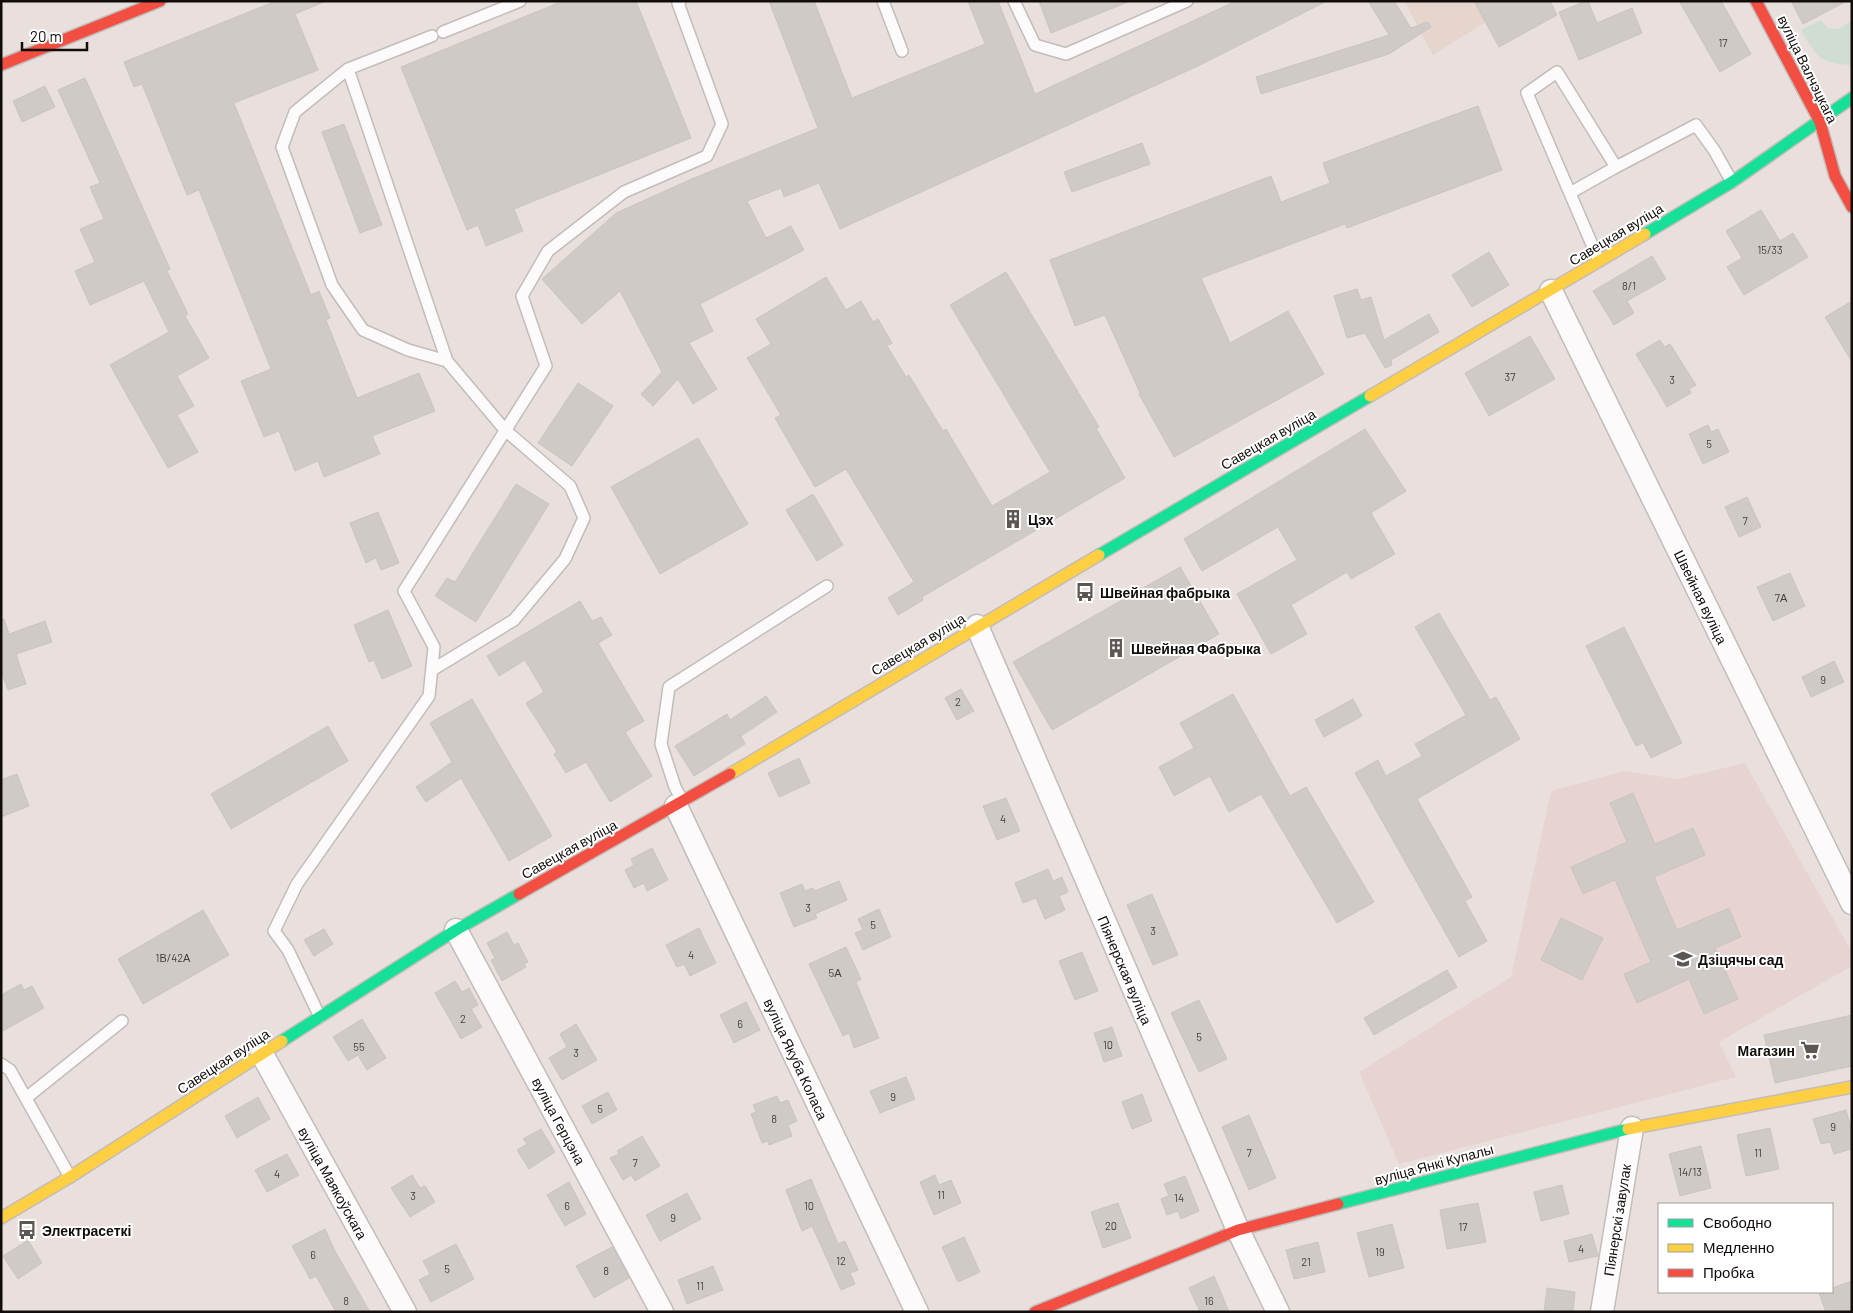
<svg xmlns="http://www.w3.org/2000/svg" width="1853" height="1313" font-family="Barlow,sans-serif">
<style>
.commercial{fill:#e5d5cc}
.education{fill:#e7d4d2}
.green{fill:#cfddd2}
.building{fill:#d0cac7;stroke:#cac4c1}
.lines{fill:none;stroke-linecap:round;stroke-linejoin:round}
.lane-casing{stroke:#c2bcba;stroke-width:14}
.street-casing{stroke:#c2bcba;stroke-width:25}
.fast-casing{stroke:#c2bcba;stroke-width:14}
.slow-casing{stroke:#c2bcba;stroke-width:14}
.jam-casing{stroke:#c2bcba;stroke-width:14}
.lane{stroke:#fcfafa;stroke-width:11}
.street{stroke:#fcfafa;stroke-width:22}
.fast{stroke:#16e098;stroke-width:11}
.slow{stroke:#ffcf43;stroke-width:11}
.jam{stroke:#f24e42;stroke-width:11}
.labels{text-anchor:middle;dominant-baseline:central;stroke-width:4;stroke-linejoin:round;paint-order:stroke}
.number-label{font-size:11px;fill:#443e3c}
.street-label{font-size:14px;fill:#120d0b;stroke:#fff}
.poi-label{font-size:14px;font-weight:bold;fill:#120d0b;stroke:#fff;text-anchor:start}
</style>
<rect width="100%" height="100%" fill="#e9e0dd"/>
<path class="commercial" d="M 1404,1 L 1520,1 L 1433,55 Z"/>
<path class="education" d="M 1745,763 L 1852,952 L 1852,966 L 1719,1042 L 1736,1077 L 1399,1164 L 1359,1072 L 1511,977 L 1551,791 L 1624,771 L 1678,779 Z"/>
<path class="green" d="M 1821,20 L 1828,28 L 1838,29 L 1852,21 L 1852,65 C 1820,64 1816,56 1801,30 Z"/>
<path class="building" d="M 276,1 L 326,1 L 295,14 L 318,70 L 234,103 L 311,295 L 319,291 L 330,318 L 326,320 L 357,398 L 419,373 L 435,411 L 372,436 L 380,454 L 324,477 L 318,461 L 295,471 L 279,431 L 264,437 L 241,381 L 271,369 L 199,190 L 187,195 L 142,84 L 134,87 L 124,62 Z
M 563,1 L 636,1 L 691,138 L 514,209 L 523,231 L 486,246 L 478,225 L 467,230 L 401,67 Z
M 769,1 L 814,1 L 852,98 L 985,44 L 968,1 L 998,1 L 1035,94 L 1236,1 L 1327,1 L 1198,66 L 840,229 L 819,183 L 784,197 L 781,188 L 747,201 L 766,238 L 791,226 L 804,250 L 700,304 L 713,331 L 689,343 L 717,389 L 693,404 L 678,379 L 653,406 L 641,394 L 662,372 L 620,291 L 582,324 L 542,279 L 616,213 L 694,178 L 818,128 Z
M 1039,1 L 1128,1 L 1128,2 L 1051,33 Z
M 1368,1 L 1394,1 L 1411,28 L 1428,22 L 1431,27 L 1389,54 L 1261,94 L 1256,77 L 1389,35 Z
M 1474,1 L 1550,1 L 1557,15 L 1499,47 Z
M 1586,1 L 1588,1 L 1597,23 L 1632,8 L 1642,33 L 1579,60 L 1559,12 Z
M 1679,1 L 1721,1 L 1751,54 L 1720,72 Z
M 1791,1 L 1847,1 L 1803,24 Z
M 85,78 L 170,269 L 167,271 L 188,314 L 185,316 L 209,358 L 177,376 L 194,406 L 177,415 L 198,452 L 168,468 L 110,365 L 169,332 L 144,281 L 90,305 L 75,271 L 95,262 L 80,229 L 104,219 L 90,187 L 100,183 L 58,90 Z
M 45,86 L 55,107 L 22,122 L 13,101 Z
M 1478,106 L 1502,170 L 1347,228 L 1345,224 L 1201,278 L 1230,343 L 1288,311 L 1324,374 L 1174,457 L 1139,394 L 1140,393 L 1105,315 L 1075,326 L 1050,260 L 1271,176 L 1281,202 L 1330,183 L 1323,163 Z
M 344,124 L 382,225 L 360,233 L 322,132 Z
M 1142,143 L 1150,164 L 1072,192 L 1064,172 Z
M 1761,210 L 1780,241 L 1793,233 L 1808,257 L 1744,295 L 1727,267 L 1742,258 L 1726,231 Z
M 1489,252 L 1509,285 L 1472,307 L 1452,275 Z
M 1652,256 L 1666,279 L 1627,301 L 1634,313 L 1614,325 L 1593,291 Z
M 1006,272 L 1099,427 L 1096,428 L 1125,478 L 922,597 L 923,600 L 898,615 L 888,598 L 914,582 L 846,469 L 815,487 L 775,418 L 781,415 L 747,358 L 771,344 L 756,319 L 826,277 L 846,310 L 861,301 L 873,322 L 878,319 L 892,343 L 887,346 L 906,377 L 909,375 L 943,431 L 946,429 L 992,506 L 1050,472 L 950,305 Z
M 1357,289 L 1361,300 L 1371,297 L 1384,340 L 1429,314 L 1439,332 L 1391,360 L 1392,365 L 1385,368 L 1365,333 L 1347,338 L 1334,296 Z
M 1852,301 L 1852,362 L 1825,317 Z
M 1530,336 L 1555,379 L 1489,416 L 1465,373 Z
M 1660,340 L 1664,347 L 1670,344 L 1696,385 L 1689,389 L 1691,393 L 1667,407 L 1636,354 Z
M 578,383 L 613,406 L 572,466 L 538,443 Z
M 1708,425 L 1711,432 L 1718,429 L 1729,452 L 1703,464 L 1689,434 Z
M 1365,429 L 1406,491 L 1371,513 L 1395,554 L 1351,579 L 1347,572 L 1291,605 L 1307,634 L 1271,654 L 1237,594 L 1297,560 L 1278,527 L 1202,571 L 1184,539 Z
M 698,438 L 748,524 L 660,574 L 611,487 Z
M 516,484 L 549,504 L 476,622 L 435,596 L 447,578 L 455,582 Z
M 813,494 L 843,545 L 817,561 L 786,510 Z
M 1747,497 L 1761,527 L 1739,537 L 1725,507 Z
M 378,512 L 399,563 L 381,570 L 376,558 L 366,563 L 350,523 Z
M 1180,567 L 1219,634 L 1052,730 L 1013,662 Z
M 1790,573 L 1805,606 L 1773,621 L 1757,587 Z
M 580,601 L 592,621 L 601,617 L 612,635 L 598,643 L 644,721 L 625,732 L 652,776 L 610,802 L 586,762 L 566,773 L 554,754 L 557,752 L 526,703 L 544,692 L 525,660 L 499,676 L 487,656 Z
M 388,610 L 412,666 L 382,679 L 374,660 L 369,662 L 354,625 Z
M 1439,613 L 1490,700 L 1496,697 L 1520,739 L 1417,799 L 1472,897 L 1465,901 L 1487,941 L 1459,957 L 1355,773 L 1378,760 L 1386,776 L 1422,756 L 1415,744 L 1466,715 L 1415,627 Z
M 4,619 L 9,634 L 45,621 L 52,642 L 16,654 L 26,684 L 8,690 L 1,671 L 1,620 Z
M 1624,627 L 1682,743 L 1651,758 L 1643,743 L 1636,746 L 1586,646 Z
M 1834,661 L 1844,682 L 1811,697 L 1802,677 Z
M 961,689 L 974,711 L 957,720 L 945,698 Z
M 1233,694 L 1290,796 L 1306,787 L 1374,902 L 1337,923 L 1261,794 L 1229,812 L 1210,776 L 1174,796 L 1159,767 L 1194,748 L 1180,723 Z
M 766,696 L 777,712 L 741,736 L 745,744 L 694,776 L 675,746 L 727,714 L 730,720 Z
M 472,699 L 552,836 L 509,861 L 461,778 L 426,802 L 416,787 L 452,762 L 430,723 Z
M 1353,699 L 1362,716 L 1324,737 L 1315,720 Z
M 328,726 L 348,761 L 231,829 L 211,794 Z
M 799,758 L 810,783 L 779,797 L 768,773 Z
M 17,774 L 29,806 L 1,817 L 1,780 Z
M 1633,793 L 1655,844 L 1693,828 L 1705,855 L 1654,877 L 1677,930 L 1729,908 L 1741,937 L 1715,948 L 1738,999 L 1704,1014 L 1689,979 L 1637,1003 L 1624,974 L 1651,962 L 1615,880 L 1583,894 L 1571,867 L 1627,842 L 1610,803 Z
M 1006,798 L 1020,831 L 997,840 L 983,806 Z
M 652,848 L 668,880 L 647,891 L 644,883 L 634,888 L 625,870 L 634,865 L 631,859 Z
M 1048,869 L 1053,881 L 1062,877 L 1068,892 L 1059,896 L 1065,910 L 1045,919 L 1036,898 L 1023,903 L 1015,883 Z
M 839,881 L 847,900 L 815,914 L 817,918 L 794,927 L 780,893 L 802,884 L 805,891 L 813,888 L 815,891 Z
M 1152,894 L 1178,955 L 1153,965 L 1127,905 Z
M 879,909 L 891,937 L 863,950 L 855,933 L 863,930 L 858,919 Z
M 203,910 L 229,955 L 143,1004 L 118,959 Z
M 1561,918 L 1603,938 L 1582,980 L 1541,960 Z
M 699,928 L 716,963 L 690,976 L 684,964 L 677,967 L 666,945 Z
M 324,929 L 333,944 L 314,956 L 304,940 Z
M 507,932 L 514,945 L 518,943 L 528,962 L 524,964 L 526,967 L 502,981 L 491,960 L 495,958 L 487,943 Z
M 846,947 L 861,979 L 856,982 L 879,1038 L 854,1048 L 849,1033 L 843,1036 L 809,964 Z
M 1082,952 L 1098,991 L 1075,1000 L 1059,961 Z
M 1447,970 L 1457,987 L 1374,1035 L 1364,1018 Z
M 455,981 L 462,992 L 469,988 L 478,1005 L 471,1009 L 482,1027 L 461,1039 L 435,993 Z
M 21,984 L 24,990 L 32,986 L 44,1008 L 1,1032 L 1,995 Z
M 1199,1000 L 1227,1059 L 1199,1072 L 1171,1013 Z
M 746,1002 L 760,1030 L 734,1043 L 720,1015 Z
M 1852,1015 L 1852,1066 L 1775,1083 L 1764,1035 Z
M 362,1019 L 386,1058 L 367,1070 L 358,1055 L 348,1061 L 333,1037 Z
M 576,1024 L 597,1060 L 562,1080 L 549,1058 L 567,1047 L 560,1034 Z
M 1112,1027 L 1122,1056 L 1104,1062 L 1094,1033 Z
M 906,1077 L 915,1099 L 880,1113 L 870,1091 Z
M 608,1092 L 617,1110 L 592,1124 L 582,1106 Z
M 1142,1094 L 1152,1121 L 1132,1129 L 1122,1102 Z
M 777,1096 L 780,1103 L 788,1100 L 797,1121 L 788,1125 L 792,1136 L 769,1145 L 768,1141 L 762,1143 L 751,1114 L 756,1112 L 753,1105 Z
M 258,1097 L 270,1119 L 237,1138 L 225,1116 Z
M 1846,1110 L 1852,1132 L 1852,1149 L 1834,1154 L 1830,1142 L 1821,1144 L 1813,1119 Z
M 1249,1115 L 1276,1178 L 1249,1190 L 1222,1127 Z
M 1770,1128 L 1779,1169 L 1746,1176 L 1737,1135 Z
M 541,1129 L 555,1152 L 529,1169 L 517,1150 L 527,1144 L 523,1139 Z
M 642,1136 L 660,1166 L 635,1181 L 631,1175 L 623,1180 L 610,1158 L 619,1154 L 617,1151 Z
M 1701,1146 L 1711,1188 L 1680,1196 L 1669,1154 Z
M 287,1154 L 299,1175 L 267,1192 L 255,1170 Z
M 412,1175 L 420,1188 L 425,1186 L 435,1202 L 410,1217 L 391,1188 Z
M 935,1175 L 939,1185 L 951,1180 L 961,1203 L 934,1215 L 920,1182 Z
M 1185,1176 L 1199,1211 L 1181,1219 L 1178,1211 L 1167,1215 L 1161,1199 L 1169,1196 L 1164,1184 Z
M 811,1179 L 838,1244 L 845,1241 L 858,1270 L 850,1273 L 855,1284 L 841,1290 L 812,1226 L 802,1231 L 786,1190 Z
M 569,1182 L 586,1214 L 565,1226 L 547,1195 Z
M 1562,1185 L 1569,1214 L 1541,1221 L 1534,1192 Z
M 687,1193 L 701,1219 L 660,1241 L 646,1215 Z
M 1118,1203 L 1131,1238 L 1103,1248 L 1091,1212 Z
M 1478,1203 L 1486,1242 L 1447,1249 L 1440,1210 Z
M 1392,1224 L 1404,1268 L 1369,1277 L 1357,1233 Z
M 325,1229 L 335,1251 L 370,1312 L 336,1312 L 316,1276 L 310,1279 L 292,1246 Z
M 1592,1234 L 1598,1256 L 1569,1262 L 1564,1241 Z
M 964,1237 L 980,1272 L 958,1282 L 942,1247 Z
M 28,1240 L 42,1263 L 18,1279 L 3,1256 Z
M 1318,1242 L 1325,1272 L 1294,1279 L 1286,1250 Z
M 456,1244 L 474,1279 L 431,1302 L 419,1280 L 430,1274 L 423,1261 Z
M 612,1247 L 629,1278 L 594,1298 L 576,1266 Z
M 713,1266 L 723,1290 L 687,1304 L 678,1280 Z
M 1214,1276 L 1229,1312 L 1200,1312 L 1189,1288 Z
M 1852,1281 L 1852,1312 L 1826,1312 L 1819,1293 L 1832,1292 L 1832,1288 Z
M 1547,1288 L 1575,1292 L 1573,1312 L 1544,1312 Z"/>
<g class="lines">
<g class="lane-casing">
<path id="lane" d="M 883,1 L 902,51
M 1014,1 L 1035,45 L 1066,54 L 1187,1
M 443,32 L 520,1
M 432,36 L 348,69 L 295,112 L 282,147 L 332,285 L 363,330 L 408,350 L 447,361 L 505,430 L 570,486 L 584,518 L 565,559 L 514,620 L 432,670
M 348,69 L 447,361
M 1570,193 L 1616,167
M 1599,261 L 1527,93 L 1557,72 L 1616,167 L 1696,125 L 1714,150 L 1732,182
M 683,802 L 675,787 L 661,744 L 669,687 L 827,586
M 320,1017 L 288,950 L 274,931 L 297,884 L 429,696 L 434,647 L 404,591 L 546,366 L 522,296 L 548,251 L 624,192 L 707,156 L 722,124 L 678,3 L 680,1
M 1,1064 L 10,1070 L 70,1177
M 26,1098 L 122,1021"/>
</g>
<g class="street-casing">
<path id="street" d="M 1551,291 L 1852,903
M 977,626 L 1238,1230 L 1278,1312
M 676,806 L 917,1312
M 456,930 L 662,1312
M 262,1054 L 405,1312
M 1602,1312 L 1632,1128"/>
</g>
<g class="fast-casing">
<path id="fast" d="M 1645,234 L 1732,182 L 1852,98
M 1099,555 L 1370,396
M 282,1041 L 456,930 L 519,894
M 1338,1204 L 1628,1129"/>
</g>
<g class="slow-casing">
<path id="slow" d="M 1370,396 L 1645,234
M 730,774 L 1099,555
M 1628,1129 L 1852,1087
M 1,1218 L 70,1177 L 282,1041"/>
</g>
<g class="jam-casing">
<path id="jam" d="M 1756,1 L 1820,122 L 1835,176 L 1852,207
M 1,65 L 160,1
M 519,894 L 730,774
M 1035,1312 L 1238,1230 L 1338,1204"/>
</g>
<use href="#lane" class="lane"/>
<use href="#street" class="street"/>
<use href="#fast" class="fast"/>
<use href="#slow" class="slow"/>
<use href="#jam" class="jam"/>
</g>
<defs>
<g id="building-bare" transform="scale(1.5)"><path d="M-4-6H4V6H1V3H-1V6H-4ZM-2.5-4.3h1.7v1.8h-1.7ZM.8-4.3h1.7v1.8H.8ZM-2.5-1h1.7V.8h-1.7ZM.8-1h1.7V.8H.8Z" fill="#5d5754" stroke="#fff" stroke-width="2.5" paint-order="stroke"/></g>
<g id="bus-bare" transform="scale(1.5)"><path d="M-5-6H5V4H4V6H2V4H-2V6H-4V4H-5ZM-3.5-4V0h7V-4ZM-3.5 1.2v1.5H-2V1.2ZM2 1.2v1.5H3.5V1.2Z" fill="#5d5754" stroke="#fff" stroke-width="2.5" paint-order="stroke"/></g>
<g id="school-bare" transform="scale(1.5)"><path d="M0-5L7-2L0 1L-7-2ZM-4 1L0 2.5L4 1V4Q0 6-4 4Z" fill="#5d5754" stroke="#fff" stroke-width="2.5" paint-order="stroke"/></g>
<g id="supermarket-bare" transform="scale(1.5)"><path d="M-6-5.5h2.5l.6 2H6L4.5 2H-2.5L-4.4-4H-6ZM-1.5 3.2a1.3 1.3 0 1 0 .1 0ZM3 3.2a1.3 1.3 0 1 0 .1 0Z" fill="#5d5754" stroke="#fff" stroke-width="2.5" paint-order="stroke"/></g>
</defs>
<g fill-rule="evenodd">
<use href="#building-bare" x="1013" y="519"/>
<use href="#bus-bare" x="1085" y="592"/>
<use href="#building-bare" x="1116" y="648"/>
<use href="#school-bare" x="1683" y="959"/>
<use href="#supermarket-bare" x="1810" y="1050"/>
<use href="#bus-bare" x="27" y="1230"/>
</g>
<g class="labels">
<g class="number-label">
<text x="1723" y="42">17</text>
<text x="1770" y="249">15/33</text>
<text x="1629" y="285">8/1</text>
<text x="1510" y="376">37</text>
<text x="1672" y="379">3</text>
<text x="1709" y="443">5</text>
<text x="1745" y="520">7</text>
<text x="1781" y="597">7А</text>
<text x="1823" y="679">9</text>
<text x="958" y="701">2</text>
<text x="1003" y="818">4</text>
<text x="808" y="907">3</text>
<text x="873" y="924">5</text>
<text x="1153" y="930">3</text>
<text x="691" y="954">4</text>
<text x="173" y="957">1В/42А</text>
<text x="835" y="972">5А</text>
<text x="463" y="1018">2</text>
<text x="740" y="1023">6</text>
<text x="1199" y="1036">5</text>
<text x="1108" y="1044">10</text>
<text x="359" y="1046">55</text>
<text x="576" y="1052">3</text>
<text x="893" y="1096">9</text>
<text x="600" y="1108">5</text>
<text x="774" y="1118">8</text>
<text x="1833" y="1126">9</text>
<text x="1249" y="1152">7</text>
<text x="1758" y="1152">11</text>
<text x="635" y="1162">7</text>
<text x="1690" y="1171">14/13</text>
<text x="277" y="1173">4</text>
<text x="941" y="1194">11</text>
<text x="413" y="1195">3</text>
<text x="1179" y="1197">14</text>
<text x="567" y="1205">6</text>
<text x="809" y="1205">10</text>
<text x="673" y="1217">9</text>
<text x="1111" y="1225">20</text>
<text x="1463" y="1226">17</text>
<text x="1581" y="1248">4</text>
<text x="1380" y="1251">19</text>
<text x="313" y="1254">6</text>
<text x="841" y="1260">12</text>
<text x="1306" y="1261">21</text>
<text x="447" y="1268">5</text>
<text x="606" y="1270">8</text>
<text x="700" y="1285">11</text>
<text x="346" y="1300">8</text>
<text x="1209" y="1300">16</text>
</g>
<g class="street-label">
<text transform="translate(1808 69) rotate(64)">вуліца Валчэцкага</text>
<text transform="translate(1616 234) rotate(-31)">Савецкая вуліца</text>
<text transform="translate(1268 439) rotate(-30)">Савецкая вуліца</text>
<text transform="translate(1701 597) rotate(64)">Швейная вуліца</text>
<text transform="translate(918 644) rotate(-31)">Савецкая вуліца</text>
<text transform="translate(569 849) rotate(-29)">Савецкая вуліца</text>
<text transform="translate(1125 970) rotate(67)">Піянерская вуліца</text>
<text transform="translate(796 1059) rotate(65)">вуліца Якуба Коласа</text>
<text transform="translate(223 1061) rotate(-33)">Савецкая вуліца</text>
<text transform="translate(559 1121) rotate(62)">вуліца Герцэна</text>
<text transform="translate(1434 1164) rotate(-15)">вуліца Янкі Купалы</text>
<text transform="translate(333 1183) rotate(61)">вуліца Маякоўскага</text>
<text transform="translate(1617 1220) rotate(-81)">Піянерскі завулак</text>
</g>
<g class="poi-label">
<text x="1028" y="519">Цэх</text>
<text x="1100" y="592">Швейная фабрыка</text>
<text x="1131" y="648">Швейная Фабрыка</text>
<text x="1698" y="959">Дзіцячы сад</text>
<text x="1795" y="1050" text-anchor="end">Магазин</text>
<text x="42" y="1230">Электрасеткі</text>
</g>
</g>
<rect width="1853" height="1313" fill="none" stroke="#120d0b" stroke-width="5"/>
<rect x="1658" y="1203" width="175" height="90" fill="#ffffff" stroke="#a09e9d"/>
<rect x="1668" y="1219" width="25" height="8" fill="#16e098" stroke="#a09e9d"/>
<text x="1703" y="1228" font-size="15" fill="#120d0b">Свободно</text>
<rect x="1668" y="1244" width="25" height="8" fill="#ffcf43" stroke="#a09e9d"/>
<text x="1703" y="1253" font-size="15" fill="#120d0b">Медленно</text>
<rect x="1668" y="1269" width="25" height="8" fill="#f24e42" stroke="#a09e9d"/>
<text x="1703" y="1278" font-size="15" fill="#120d0b">Пробка</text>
<path d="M22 42v8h65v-8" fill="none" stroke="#120d0b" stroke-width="2.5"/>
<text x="30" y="42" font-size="15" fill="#120d0b" stroke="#ffffff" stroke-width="4" paint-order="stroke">20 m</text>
</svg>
